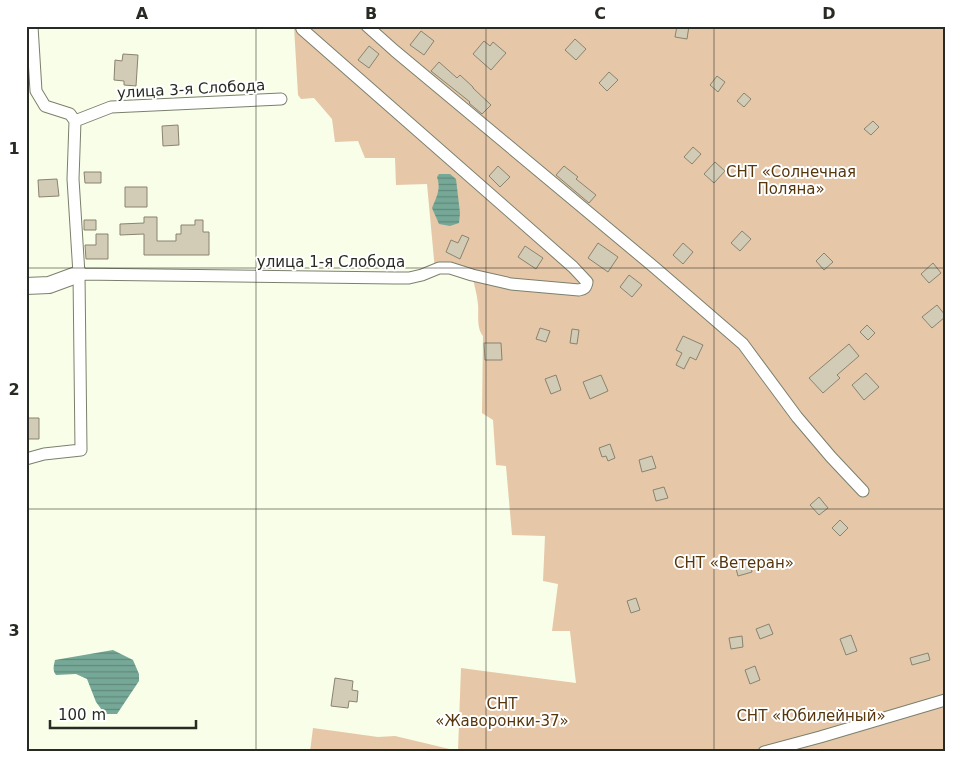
<svg xmlns="http://www.w3.org/2000/svg" width="971" height="778" font-family="'DejaVu Sans',sans-serif">
<style>
.garden{fill:#e6c7a8}
.water{fill:url(#water-rules)}
.building{fill:#d2ccb7;stroke:#89836f}
.lines{fill:none;stroke-linecap:round;stroke-linejoin:round}
.street-casing{stroke:#7b806d;stroke-width:13}
.secondary-casing{stroke:#7b806d;stroke-width:18}
.street{stroke:#fff;stroke-width:11}
.secondary{stroke:#fff;stroke-width:16}
.grid{fill:none;stroke:#282b23;stroke-width:1;stroke-opacity:0.55}
.labels{text-anchor:middle;dominant-baseline:central;stroke-width:4;stroke-linejoin:round;paint-order:stroke}
.street-label{font-size:15px;fill:#282b23;stroke:#fff}
.park-label{font-size:15px;fill:#56350b;stroke:#fff}
.neatline{fill:none;stroke:#282b23;stroke-width:2}
.grid-label{font-size:16px;text-anchor:middle;font-weight:bold;fill:#282b23}
</style>
<defs>
<pattern id="water-rules" width="6" height="5" patternUnits="userSpaceOnUse" patternTransform="scale(1.25)"><rect width="6" height="5" fill="#76a898"/><path d="M0 2.5h6" fill="none" stroke="#61897c"/></pattern>
</defs>
<rect width="100%" height="100%" fill="#f8fee8"/>
<path class="garden" d="M 294,26 L 945,26 L 945,752 L 310,752 L 313,728 L 378,737 L 395,736 L 458,751 L 461,668 L 576,683 L 570,631 L 552,631 L 558,584 L 543,581 L 545,536 L 512,535 L 506,466 L 496,465 L 493,420 L 482,413 L 483,336 C 476,327 479,315 478,304 C 477,294 474,284 472,275 L 435,270 L 427,184 L 396,185 L 395,158 L 365,158 L 358,141 L 335,142 L 332,119 L 314,98 L 301,99 L 298,95 Z"/>
<path class="water" d="M 439,174 L 450,174 L 456,179 L 460,213 L 459,223 L 450,226 L 439,224 L 432,208 C 437,196 441,189 437,177 Z
M 113,650 L 133,660 L 139,674 L 139,681 L 117,714 L 105,714 L 96,702 L 87,679 L 76,674 L 56,675 C 52,670 54,665 55,660 Z"/>
<path class="building" d="M 677,26 L 689,26 L 687,39 L 675,37 Z
M 421,31 L 434,41 L 424,55 L 410,45 Z
M 575,39 L 586,49 L 576,60 L 565,50 Z
M 484,41 L 490,46 L 493,42 L 506,53 L 491,70 L 473,54 Z
M 369,46 L 379,54 L 369,68 L 358,60 Z
M 123,54 L 138,55 L 136,86 L 124,85 L 124,81 L 114,80 L 115,60 L 122,61 Z
M 439,62 L 457,78 L 460,75 L 473,87 L 473,88 L 491,105 L 482,114 L 469,103 L 470,102 L 431,71 Z
M 609,72 L 618,80 L 607,91 L 599,83 Z
M 717,76 L 725,82 L 718,92 L 710,85 Z
M 744,93 L 751,99 L 744,107 L 737,101 Z
M 873,121 L 879,127 L 871,135 L 864,129 Z
M 178,125 L 179,145 L 163,146 L 162,126 Z
M 693,147 L 701,154 L 692,164 L 684,157 Z
M 715,162 L 725,171 L 714,183 L 704,174 Z
M 498,166 L 510,177 L 500,187 L 489,176 Z
M 564,166 L 578,177 L 576,179 L 596,195 L 589,203 L 556,175 Z
M 84,172 L 101,172 L 101,183 L 85,183 Z
M 57,179 L 59,196 L 39,197 L 38,180 Z
M 125,187 L 147,187 L 147,207 L 125,207 Z
M 144,217 L 157,217 L 157,241 L 176,241 L 176,234 L 181,234 L 181,225 L 195,225 L 195,220 L 203,220 L 203,232 L 209,232 L 209,255 L 144,255 L 144,234 L 120,235 L 120,224 L 144,223 Z
M 84,220 L 96,220 L 96,230 L 84,230 Z
M 742,231 L 751,239 L 740,251 L 731,243 Z
M 96,234 L 108,234 L 108,259 L 86,259 L 85,245 L 96,245 Z
M 462,235 L 469,238 L 460,259 L 446,252 L 451,240 L 458,243 Z
M 598,243 L 618,257 L 608,272 L 588,258 Z
M 683,243 L 693,252 L 683,264 L 673,255 Z
M 525,246 L 543,258 L 536,269 L 518,257 Z
M 824,253 L 833,262 L 824,270 L 816,261 Z
M 933,263 L 941,273 L 929,283 L 921,274 Z
M 629,275 L 642,285 L 632,297 L 620,287 Z
M 937,305 L 945,315 L 945,317 L 932,328 L 922,317 Z
M 867,325 L 875,333 L 868,340 L 860,332 Z
M 540,328 L 550,331 L 546,342 L 536,339 Z
M 572,329 L 579,330 L 577,344 L 570,343 Z
M 683,336 L 703,345 L 696,360 L 690,357 L 684,369 L 676,365 L 682,353 L 676,350 Z
M 484,343 L 501,343 L 502,360 L 485,360 Z
M 849,344 L 859,356 L 837,375 L 840,378 L 823,393 L 809,378 Z
M 866,373 L 879,387 L 864,400 L 852,385 Z
M 556,375 L 561,390 L 551,394 L 545,379 Z
M 601,375 L 608,391 L 590,399 L 583,382 Z
M 26,418 L 39,418 L 39,439 L 26,439 Z
M 610,444 L 615,458 L 608,461 L 606,456 L 602,457 L 599,448 Z
M 652,456 L 656,468 L 642,472 L 639,460 Z
M 664,487 L 668,498 L 656,501 L 653,490 Z
M 819,497 L 828,508 L 819,515 L 810,505 Z
M 840,520 L 848,528 L 840,536 L 832,528 Z
M 749,561 L 752,572 L 738,576 L 735,565 Z
M 636,598 L 640,610 L 631,613 L 627,601 Z
M 769,624 L 773,634 L 760,639 L 756,629 Z
M 851,635 L 857,651 L 846,655 L 840,639 Z
M 742,636 L 743,647 L 731,649 L 729,638 Z
M 928,653 L 930,660 L 912,665 L 910,658 Z
M 755,666 L 760,680 L 750,684 L 745,670 Z
M 335,678 L 353,681 L 352,690 L 358,691 L 357,702 L 349,701 L 348,708 L 331,706 Z"/>
<g class="lines">
<g class="street-casing">
<path id="street" d="M 367,26 L 395,51 L 654,267 L 743,344 L 797,417 L 831,457 L 863,491
M 75,121 L 111,107 L 281,99
M 79,274 L 395,278 L 409,278 L 422,275 L 439,268 L 450,268 L 472,275 L 511,284 L 579,290 C 584,289 586,288 587,282 L 573,267 L 302,29 L 301,26
M 26,459 L 44,454 L 81,450 L 79,274 L 73,179 L 75,121 L 70,114 L 45,106 L 36,91 L 32,26
M 764,752 L 820,737 L 945,700"/>
</g>
<g class="secondary-casing">
<path id="secondary" d="M 26,286 L 49,285 L 79,274"/>
</g>
<use href="#street" class="street"/>
<use href="#secondary" class="secondary"/>
</g>
<path class="grid" d="M 256,26 L 256,752M 486,26 L 486,752M 714,26 L 714,752M 26,268 L 945,268M 26,509 L 945,509"/>
<g class="labels">
<g class="street-label">
<text transform="translate(191 89) rotate(-3)">улица 3-я Слобода</text>
<text x="331" y="262">улица 1-я Слобода</text>
</g>
<g class="park-label">
<text x="791" y="172">СНТ «Солнечная<tspan x="791" dy="17">Поляна»</tspan></text>
<text x="734" y="563">СНТ «Ветеран»</text>
<text x="502" y="704">СНТ<tspan x="502" dy="17">«Жаворонки-37»</tspan></text>
<text x="811" y="716">СНТ «Юбилейный»</text>
</g>
</g>
<rect width="971" height="778" fill="none" stroke="#ffffff" stroke-width="55"/>
<path d="M50 720v8h146v-8" fill="none" stroke="#282b23" stroke-width="2.5"/>
<text x="58" y="720" font-size="15" fill="#282b23" stroke="#ffffff" stroke-width="4" paint-order="stroke">100 m</text>
<rect x="28" y="28" width="916" height="722" class="neatline"/>
<g class="grid-label">
<text x="142" y="19">A</text>
<text x="371" y="19">B</text>
<text x="600" y="19">C</text>
<text x="829" y="19">D</text>
<text x="14" y="154">1</text>
<text x="14" y="395">2</text>
<text x="14" y="636">3</text>
</g>
</svg>
